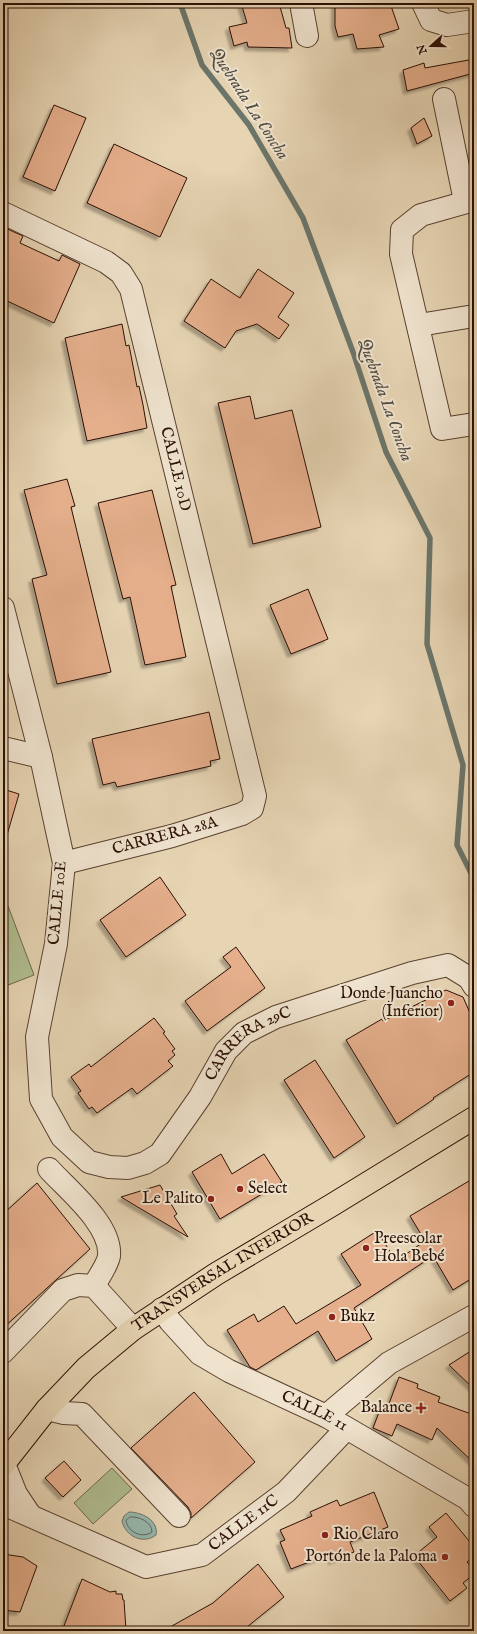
<svg xmlns="http://www.w3.org/2000/svg" width="477" height="1634" font-family="'IM FELL English',serif">
<style>
.green{fill:#b0be90;stroke:#6e674a}
.water{fill:#96b8ae;stroke:#6b756a}
.lines{fill:none;stroke-linecap:round;stroke-linejoin:round}
.shore{stroke:#60645a;stroke-width:1}
.stream{stroke:#6b756a;stroke-width:5.5}
.building{fill:#e5af8c;stroke:#2b1005;filter:url(#shadow)}
.minor-casing{stroke:#5a4130;stroke-width:24}
.major-casing{stroke:#2b1005;stroke-width:24}
.minor{stroke:#efe3ce;stroke-width:22}
.major{stroke:#e6d4b3;stroke-width:22}
.poi-dot{fill:#8f2418;stroke:#efe3ce;stroke-width:1.5}
.labels{text-anchor:middle;dominant-baseline:central;stroke-width:4;stroke-linejoin:round;paint-order:stroke}
.street-label{font-size:16px;fill:#2b1005;stroke:#efe3ce}
.poi-label{font-size:16px;fill:#2b1005;stroke:#efe3ce;text-anchor:end}
.water-label{font-size:17px;font-style:italic;fill:#504b40;stroke:#efe3ce}
</style>
<defs>
<filter id="shadow"><feDropShadow dx="-3.5" dy="3.5" stdDeviation="1" flood-color="#0004"/></filter>
</defs>
<rect width="100%" height="100%" fill="#e6d4b3"/>
<filter id="stains"><feTurbulence type="fractalNoise" baseFrequency=".005" numOctaves="4"/><feColorMatrix values="0 0 0 0 .2 0 0 0 0 .09 0 0 0 0 .02 0 0 0 .5 -.17"/></filter>
<radialGradient id="worn" r=".72"><stop offset=".6" stop-color="#630" stop-opacity="0"/><stop offset="1" stop-color="#630" stop-opacity=".3"/></radialGradient>
<path class="green" d="M 8,906 L 34,975 L 3,987 L 3,908 Z
M 112,1468 L 132,1489 L 93,1524 L 74,1503 Z"/>
<path class="water" d="M 129,1512 C 141,1512 159,1520 156,1535 C 143,1545 125,1536 122,1521 L 124,1516 Z"/>
<g class="lines">
<path class="shore" d="M 130,1517 C 139,1516 152,1522 152,1532 C 142,1539 128,1532 126,1521 Z"/>
<path class="stream" d="M 180,3 L 202,65 L 249,125 L 303,218 L 353,352 L 386,452 L 430,538 L 427,644 L 463,765 L 457,845 L 474,879"/>
</g>
<path class="building" d="M 241,3 L 279,3 L 286,28 L 289,28 L 292,48 L 248,47 L 247,42 L 234,46 L 229,27 L 247,23 Z
M 335,3 L 390,3 L 399,29 L 379,35 L 384,47 L 357,49 L 353,34 L 338,37 L 335,26 Z
M 474,59 L 474,73 L 407,91 L 403,70 L 424,63 L 425,68 Z
M 54,105 L 86,118 L 55,191 L 23,177 Z
M 424,118 L 432,136 L 417,144 L 411,128 Z
M 114,144 L 187,178 L 160,237 L 87,203 Z
M 3,227 L 23,236 L 20,243 L 59,261 L 62,255 L 80,264 L 54,323 L 3,299 Z
M 258,269 L 294,293 L 278,317 L 289,325 L 279,339 L 257,324 L 236,331 L 225,348 L 184,321 L 211,279 L 240,298 Z
M 122,324 L 126,346 L 129,345 L 137,387 L 139,386 L 143,405 L 147,428 L 87,441 L 65,338 Z
M 250,396 L 255,419 L 292,410 L 321,527 L 253,544 L 218,403 Z
M 67,479 L 75,506 L 71,507 L 111,672 L 57,684 L 32,579 L 47,575 L 24,490 Z
M 152,490 L 176,585 L 171,586 L 186,657 L 145,665 L 130,597 L 123,599 L 98,503 Z
M 308,589 L 328,639 L 291,654 L 270,605 Z
M 209,712 L 220,759 L 210,761 L 211,766 L 117,787 L 115,782 L 103,785 L 92,739 Z
M 3,789 L 19,794 L 7,835 L 3,834 Z
M 160,877 L 186,915 L 126,957 L 100,920 Z
M 236,947 L 265,988 L 207,1031 L 185,1001 L 231,967 L 223,957 Z
M 446,990 L 463,997 L 474,1022 L 474,1072 L 433,1098 L 434,1099 L 397,1124 L 346,1040 L 382,1019 L 383,1021 Z
M 154,1018 L 165,1032 L 163,1033 L 175,1049 L 172,1051 L 175,1055 L 168,1061 L 173,1066 L 137,1094 L 132,1088 L 97,1113 L 92,1107 L 89,1109 L 78,1093 L 81,1091 L 71,1077 L 89,1064 L 91,1067 Z
M 315,1060 L 365,1137 L 334,1158 L 284,1080 Z
M 221,1154 L 232,1174 L 264,1154 L 282,1182 L 220,1219 L 192,1172 Z
M 474,1178 L 474,1277 L 453,1290 L 433,1256 L 354,1308 L 372,1339 L 336,1361 L 318,1331 L 256,1370 L 250,1367 L 227,1330 L 254,1314 L 258,1322 L 284,1306 L 296,1324 L 361,1285 L 341,1254 L 377,1231 L 396,1261 L 425,1241 L 410,1216 Z
M 37,1183 L 90,1249 L 3,1328 L 3,1214 Z
M 160,1185 L 177,1214 L 174,1216 L 188,1237 L 121,1197 Z
M 474,1349 L 474,1389 L 449,1365 Z
M 399,1377 L 418,1384 L 417,1388 L 440,1397 L 438,1402 L 474,1415 L 474,1463 L 437,1428 L 432,1440 L 397,1424 L 392,1436 L 373,1428 L 381,1407 L 387,1409 Z
M 194,1392 L 255,1462 L 191,1518 L 191,1513 L 188,1507 L 131,1448 Z
M 64,1461 L 81,1480 L 63,1497 L 45,1478 Z
M 374,1492 L 388,1527 L 350,1542 L 354,1552 L 332,1561 L 330,1554 L 291,1569 L 280,1542 L 285,1540 L 280,1530 L 312,1516 L 310,1512 L 337,1500 L 340,1506 Z
M 446,1513 L 474,1547 L 474,1556 L 467,1562 L 474,1570 L 474,1574 L 463,1583 L 467,1588 L 450,1601 L 414,1556 L 437,1537 L 429,1527 Z
M 3,1554 L 23,1557 L 37,1566 L 20,1612 L 3,1610 Z
M 258,1564 L 284,1597 L 242,1631 L 163,1631 L 213,1603 Z
M 82,1579 L 110,1592 L 116,1591 L 116,1594 L 122,1594 L 123,1600 L 124,1600 L 126,1631 L 62,1631 Z"/>
<g class="lines">
<g class="minor-casing">
<g id="minor">
<path d="M 301,3 L 307,36"/>
<path d="M 423,3 L 431,20 L 447,25 L 474,21"/>
<path d="M 444,99 L 465,201"/>
<path d="M 474,200 L 421,215 L 402,230 L 401,254 L 442,429 L 474,424"/>
<path id="s1" d="M 3,213 L 106,262 L 121,273 L 131,289 L 255,796 L 252,808 L 242,814 L 172,836 L 64,863"/>
<path d="M 419,325 L 474,316"/>
<path id="s2" d="M 3,608 L 41,757 L 64,863 L 56,944 L 37,1037 L 41,1099 L 62,1137 L 89,1162 L 109,1167 L 128,1168 L 145,1163 L 160,1154 L 200,1097 L 226,1051 L 244,1033 L 276,1017 L 412,973 L 448,965 L 469,978 L 474,986"/>
<path d="M 3,748 L 41,757"/>
<path d="M 49,1169 C 68,1190 112,1225 109,1256 C 108,1264 98,1278 94,1286"/>
<path id="s3" d="M 162,1309 L 170,1321 L 200,1354 L 229,1371 L 326,1416 L 468,1499 L 474,1506"/>
<path d="M 3,1352 L 63,1290 L 78,1285 L 94,1286 L 133,1329"/>
<path d="M 47,1409 L 64,1413 L 82,1414 L 179,1516"/>
<path d="M 326,1416 L 389,1363 L 474,1316"/>
<path d="M 4,1464 L 16,1494 L 30,1515"/>
<path id="s4" d="M 3,1504 L 146,1567 L 202,1555 L 286,1492 L 346,1429"/>
</g>
</g>
<g class="major-casing">
<g id="major">
<path id="s5" d="M 3,1465 L 47,1409 L 86,1368 L 133,1329 L 216,1274 L 332,1205 L 474,1118"/>
</g>
</g>
<use href="#minor" class="minor"/>
<use href="#major" class="major"/>
</g>
<g class="poi-dot">
<circle cx="451" cy="1003" r="4"/>
<circle cx="240" cy="1189" r="4"/>
<circle cx="211" cy="1199" r="4"/>
<circle cx="366" cy="1248" r="4"/>
<circle cx="332" cy="1317" r="4"/>
<path d="M419 1402h4v4h4v4h-4v4h-4v-4h-4v-4h4z"/>
<circle cx="325" cy="1535" r="4"/>
<circle cx="445" cy="1557" r="4"/>
</g>
<g class="labels">
<g class="street-label">
<text stroke="none"><textPath href="#s1" startOffset="337">CALLE 10D</textPath></text>
<text transform="translate(165 836) rotate(-15)">CARRERA 28A</text>
<text transform="translate(58 903) rotate(-85)">CALLE 10E</text>
<text stroke="none"><textPath href="#s2" startOffset="800">CARRERA 29C</textPath></text>
<text stroke="none"><textPath href="#s5" startOffset="295">TRANSVERSAL INFERIOR</textPath></text>
<text stroke="none"><textPath href="#s3" startOffset="187">CALLE 11</textPath></text>
<text stroke="none"><textPath href="#s4" startOffset="266">CALLE 11C</textPath></text>
</g>
<g class="poi-label">
<text x="443" y="994">Donde Juancho<tspan x="443" dy="18">(Inferior)</tspan></text>
<text x="248" y="1189" text-anchor="start">Select</text>
<text x="203" y="1199">Le Palito</text>
<text x="374" y="1239" text-anchor="start">Preescolar<tspan x="374" dy="18">Hola Bebé</tspan></text>
<text x="340" y="1317" text-anchor="start">Bukz</text>
<text x="412" y="1408">Balance</text>
<text x="333" y="1535" text-anchor="start">Rio Claro</text>
<text x="437" y="1557">Portón de la Paloma</text>
</g>
<g class="water-label">
<text transform="translate(249 104) rotate(57)">Quebrada La Concha</text>
<text transform="translate(385 400) rotate(70)">Quebrada La Concha</text>
</g>
</g>
<rect width="477" height="1634" fill="none" stroke="#e6d4b3" stroke-width="16"/>
<rect x="4" y="4" width="469" height="1626" fill="none" stroke="#2b1005" stroke-width="2"/>
<rect x="8" y="8" width="461" height="1618" fill="none" stroke="#2b1005"/>
<g transform="translate(431 46) rotate(249)" stroke="#efe3ce" stroke-width="3" paint-order="stroke">
<path d="M0-3L7 15L0 10L-7 15Z" fill="#2b1005"/>
<text y="-6" font-size="11" font-weight="bold" text-anchor="middle" fill="#2b1005">N</text>
</g>
<rect width="100%" height="100%" filter="url(#stains)"/>
<rect width="100%" height="100%" fill="url(#worn)"/>
</svg>
